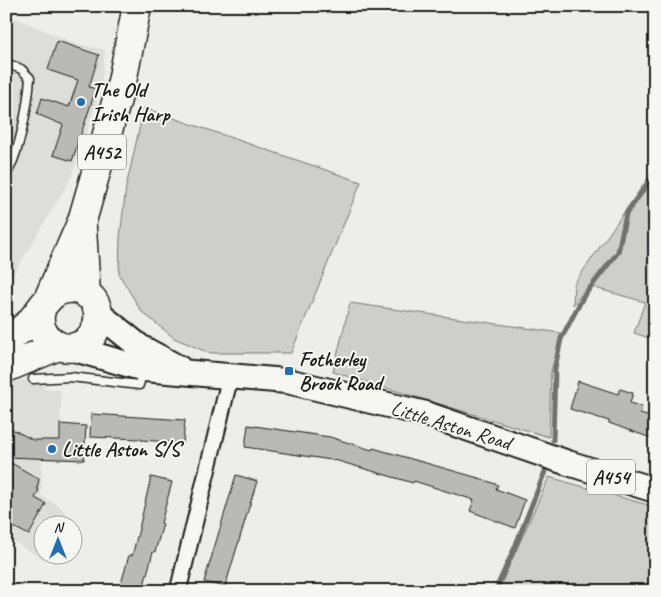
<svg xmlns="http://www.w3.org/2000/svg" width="661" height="597" font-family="Caveat,sans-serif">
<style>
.built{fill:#ddddda}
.green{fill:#cececb;stroke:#757574}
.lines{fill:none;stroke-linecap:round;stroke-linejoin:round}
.stream{stroke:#6f6f6d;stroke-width:5}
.building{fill:#b9b9b6;stroke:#1c1c1c}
.lane-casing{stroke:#1c1c1c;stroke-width:11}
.street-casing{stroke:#1c1c1c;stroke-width:19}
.primary-casing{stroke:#1c1c1c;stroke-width:28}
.highway-casing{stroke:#1c1c1c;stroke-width:31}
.lane{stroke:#f6f6f2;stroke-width:8}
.street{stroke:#f6f6f2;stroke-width:15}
.primary{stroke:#f6f6f2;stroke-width:24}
.highway{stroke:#f6f6f2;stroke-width:28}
.poi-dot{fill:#1f6fb2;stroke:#f6f6f2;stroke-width:2}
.labels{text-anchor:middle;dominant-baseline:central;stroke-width:4;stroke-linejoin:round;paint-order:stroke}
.shield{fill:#f6f6f2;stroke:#5d5d5c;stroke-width:1}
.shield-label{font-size:20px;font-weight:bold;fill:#1c1c1c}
.poi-label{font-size:21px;font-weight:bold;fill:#1c1c1c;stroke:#f6f6f2;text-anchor:start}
.street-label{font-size:21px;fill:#1c1c1c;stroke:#f6f6f2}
</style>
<rect width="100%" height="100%" fill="#edede9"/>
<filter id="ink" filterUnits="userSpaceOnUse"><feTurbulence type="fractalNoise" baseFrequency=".02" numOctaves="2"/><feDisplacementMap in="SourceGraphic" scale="10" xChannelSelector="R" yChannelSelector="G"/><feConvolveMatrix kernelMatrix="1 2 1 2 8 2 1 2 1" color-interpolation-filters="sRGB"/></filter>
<g filter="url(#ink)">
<path class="built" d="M 6,14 L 76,44 L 105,50 L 101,90 L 71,178 L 6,287 Z
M 22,380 L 44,381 L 44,389 L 61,390 L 60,455 L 57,460 L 42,460 L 41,496 L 58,505 L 70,517 L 65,524 L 42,524 L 42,554 L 48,555 L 44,560 L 6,537 L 6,383 Z"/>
<path class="green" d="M 144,108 L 361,182 L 291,353 L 209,353 L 174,338 L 141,311 L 119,274 L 120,237 L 126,187 Z
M 655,168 L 655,340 L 634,333 L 645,302 L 588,286 L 573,305 L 574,284 Z
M 350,303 L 561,333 L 551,372 L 549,437 L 333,372 Z
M 549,477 L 655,507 L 655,591 L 498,591 Z"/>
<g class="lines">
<path class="stream" d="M 553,440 L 555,368 L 561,339 L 583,297 L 618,252 L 626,214 L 649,182 L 655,178
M 495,591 L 515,547 L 548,464"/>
</g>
<path class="building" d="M 57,41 L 99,55 L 89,87 L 96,89 L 72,161 L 53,155 L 63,125 L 37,114 L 42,98 L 69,107 L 78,80 L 48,70 Z
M 578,381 L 618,394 L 620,389 L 633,393 L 630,403 L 642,407 L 640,414 L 655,418 L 655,428 L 651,438 L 609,423 L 609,421 L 570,409 Z
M 91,414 L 185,420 L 183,443 L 141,440 L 141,439 L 90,437 Z
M 60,424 L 86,426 L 84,460 L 6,457 L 6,426 L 33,440 L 60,440 Z
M 248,425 L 330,437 L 372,450 L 373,448 L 482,479 L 498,485 L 496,489 L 525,500 L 515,528 L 470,511 L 474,500 L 414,481 L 413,483 L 338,461 L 245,447 Z
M 6,460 L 39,479 L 37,489 L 39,490 L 35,498 L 46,504 L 29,535 L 6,523 Z
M 236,475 L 257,481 L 225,587 L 204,582 Z
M 151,477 L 172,482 L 161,523 L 163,524 L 155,552 L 153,552 L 143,589 L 121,584 L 129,555 L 132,556 L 138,533 Z"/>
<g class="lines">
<g class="lane-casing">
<path id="lane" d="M 6,63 L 21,69 L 30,78 C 28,105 20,152 6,175
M 33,379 L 71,377 L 139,385 L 143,370"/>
</g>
<g class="street-casing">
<path id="street" d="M 178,591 L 230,377"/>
</g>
<g class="primary-casing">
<path id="primary" d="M 99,314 L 140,347 L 179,368
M 71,348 L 144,369 L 287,381 L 426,414 L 568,463 L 655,490"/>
</g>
<g class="highway-casing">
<path id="highway" d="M 82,228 L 86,294
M 49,297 L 82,221 L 122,82 L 137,6
M 6,339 C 13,335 20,331 26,326 C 42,312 49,285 75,289 C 107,295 105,339 75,347 C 58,351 41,337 40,321 C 39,317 41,313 41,309
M 6,368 L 58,346"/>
</g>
<use href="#lane" class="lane"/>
<use href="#street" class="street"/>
<use href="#primary" class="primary"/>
<use href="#highway" class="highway"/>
</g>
</g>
<g class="poi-dot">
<circle cx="81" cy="102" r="5"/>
<rect x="284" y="366" width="10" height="10" rx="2.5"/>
<circle cx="52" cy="449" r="5"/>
</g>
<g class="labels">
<g class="shield">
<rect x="78" y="134.5" width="48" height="35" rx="4"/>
<rect x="587" y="459.5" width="48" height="35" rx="4"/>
</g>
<g class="shield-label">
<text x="102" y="152">A452</text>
<text x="611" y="477">A454</text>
</g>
<g class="poi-label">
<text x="91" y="90">The Old<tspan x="91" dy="24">Irish Harp</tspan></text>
<text x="299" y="359">Fotherley<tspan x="299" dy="24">Brook Road</tspan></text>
<text x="62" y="449">Little Aston S/S</text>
</g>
<g class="street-label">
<text transform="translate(451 425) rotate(17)">Little Aston Road</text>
</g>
</g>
<rect width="661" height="597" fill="none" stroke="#f6f6f2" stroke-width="25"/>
<rect x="12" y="12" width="636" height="572" fill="none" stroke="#1c1c1c" stroke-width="2" filter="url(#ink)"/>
<g transform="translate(58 540)"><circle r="24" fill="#f6f6f2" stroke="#9f9f9c"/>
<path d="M0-4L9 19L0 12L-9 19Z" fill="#1f6fb2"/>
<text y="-8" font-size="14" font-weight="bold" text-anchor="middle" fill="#1c1c1c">N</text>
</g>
</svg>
